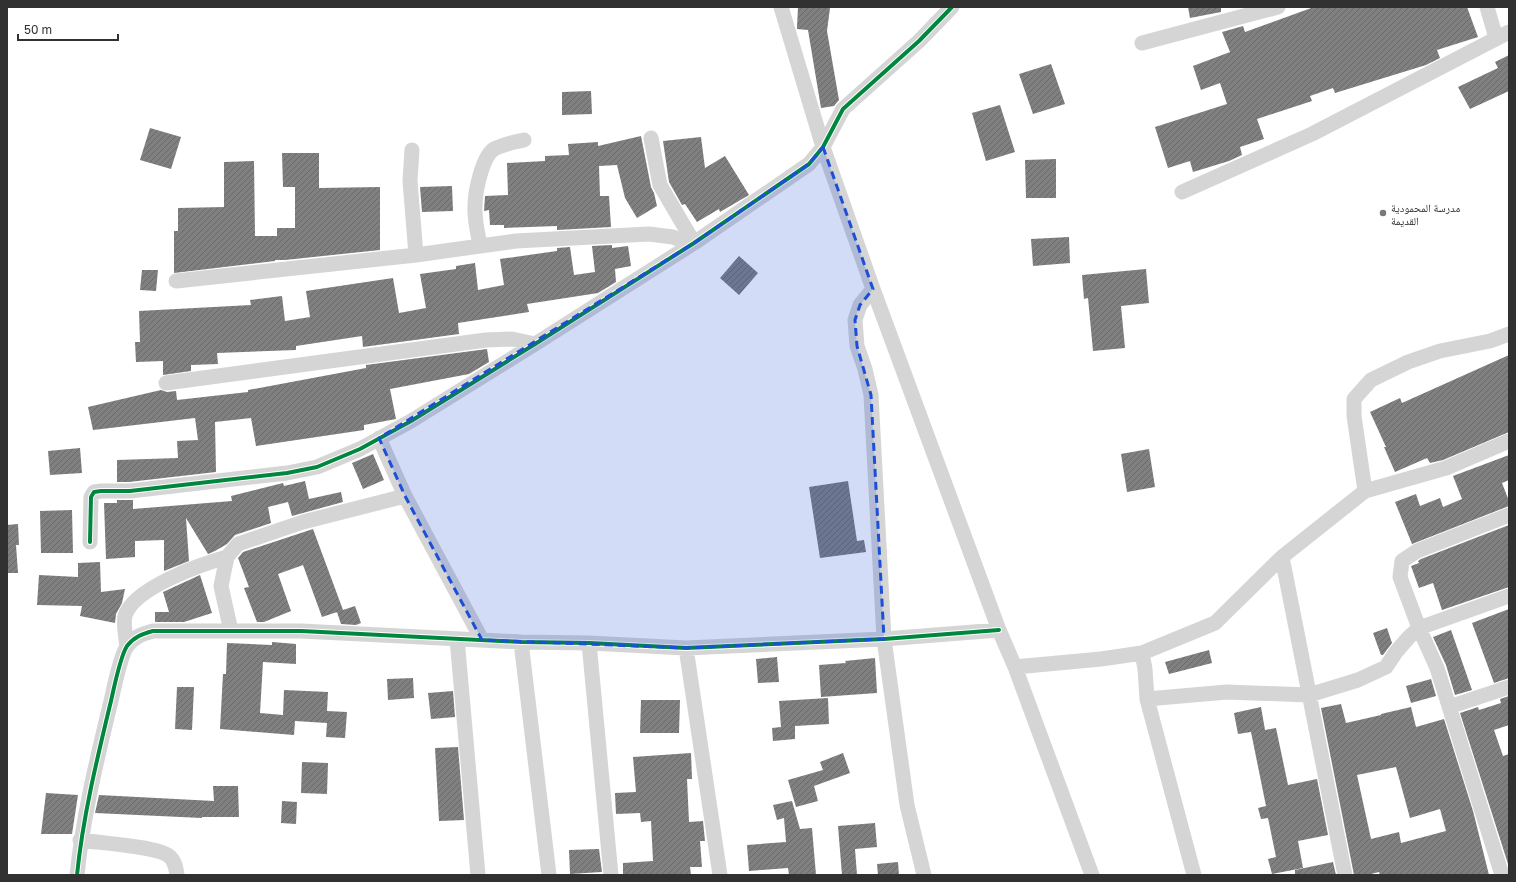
<svg xmlns="http://www.w3.org/2000/svg" width="1516" height="882" font-family="'Golos Text','Noto Naskh Arabic',sans-serif">
<style>
.building{fill:url(#building-hatch);fill-rule:evenodd}
.lines{fill:none;stroke-linecap:round;stroke-linejoin:round}
.street{stroke:#d5d5d5;stroke-width:15}
.cycleway-casing{stroke:#fff;stroke-width:6}
.cycleway{stroke:#00873e;stroke-width:4}
.marked{fill:#1d4ed8;fill-opacity:0.2;stroke:#1d4ed8;stroke-width:3;stroke-dasharray:8 5;stroke-linejoin:round}
.poi-dot{fill:#797979;stroke:#fff;stroke-width:1.5}
.labels{text-anchor:middle;dominant-baseline:central;stroke-width:4;stroke-linejoin:round;paint-order:stroke}
.poi-label{font-size:11px;fill:#313131;stroke:#fff;text-anchor:start}
</style>
<defs>
<pattern id="building-hatch" width="6" height="6" patternUnits="userSpaceOnUse"><rect width="6" height="6" fill="#808080"/><path d="M-1 1l2-2M0 6l6-6M5 7l2-2" fill="none" stroke="#696969"/></pattern>
</defs>
<rect width="100%" height="100%" fill="#fff"/>
<path class="building" d="M 798,7 L 830,8 L 827,31 L 839,100 L 834,106 L 821,108 L 808,30 L 797,29 L 797,27 Z
M 1188,7 L 1221,7 L 1221,12 L 1190,18 Z
M 1314,7 L 1467,7 L 1478,37 L 1437,50 L 1440,58 L 1426,65 L 1335,93 L 1333,88 L 1310,96 L 1312,101 L 1257,119 L 1264,139 L 1240,147 L 1242,155 L 1229,161 L 1193,172 L 1190,161 L 1168,168 L 1155,127 L 1227,104 L 1220,83 L 1201,90 L 1193,66 L 1230,52 L 1222,32 L 1243,26 L 1245,32 Z
M 1509,55 L 1509,91 L 1470,109 L 1458,87 L 1498,68 L 1495,62 Z
M 1051,64 L 1065,104 L 1033,114 L 1019,74 Z
M 591,91 L 592,114 L 562,115 L 562,92 Z
M 1000,105 L 1015,152 L 986,161 L 972,113 Z
M 150,128 L 181,137 L 171,169 L 140,160 Z
M 641,136 L 651,187 L 654,193 L 657,206 L 637,218 L 625,198 L 617,165 L 599,166 L 600,196 L 609,196 L 611,227 L 557,230 L 557,226 L 504,228 L 504,225 L 490,225 L 489,210 L 484,211 L 485,196 L 508,195 L 507,163 L 545,161 L 545,156 L 569,155 L 568,144 L 598,142 L 598,146 Z
M 701,137 L 705,168 L 725,156 L 749,195 L 720,212 L 719,209 L 697,222 L 685,204 L 682,205 L 669,182 L 663,141 Z
M 282,153 L 319,153 L 319,188 L 380,187 L 380,250 L 285,260 L 275,260 L 275,261 L 174,273 L 174,231 L 178,231 L 178,208 L 224,207 L 224,162 L 254,161 L 255,236 L 277,236 L 277,228 L 295,228 L 295,187 L 283,187 Z
M 1056,159 L 1056,198 L 1026,198 L 1025,160 Z
M 452,186 L 453,211 L 422,212 L 420,187 Z
M 1069,237 L 1070,263 L 1033,266 L 1031,239 Z
M 612,245 L 612,248 L 628,246 L 631,266 L 615,269 L 616,282 L 598,293 L 527,304 L 529,312 L 458,323 L 459,334 L 363,347 L 362,336 L 296,346 L 296,350 L 217,353 L 218,364 L 191,365 L 191,371 L 163,375 L 163,361 L 136,362 L 135,342 L 140,342 L 139,311 L 251,305 L 250,300 L 282,296 L 285,321 L 310,317 L 306,291 L 393,278 L 399,313 L 426,308 L 420,274 L 456,269 L 456,266 L 475,263 L 478,290 L 504,285 L 500,259 L 557,251 L 557,248 L 570,247 L 574,275 L 595,272 L 592,246 Z
M 739,256 L 758,273 L 739,295 L 720,278 Z
M 1146,269 L 1149,303 L 1121,306 L 1125,348 L 1093,351 L 1088,298 L 1084,299 L 1082,275 Z
M 142,270 L 158,270 L 156,291 L 140,290 Z
M 487,349 L 489,362 L 469,374 L 390,389 L 396,419 L 364,425 L 364,430 L 256,446 L 251,418 L 215,422 L 216,472 L 129,482 L 117,482 L 117,460 L 178,458 L 177,441 L 198,440 L 195,418 L 93,430 L 88,407 L 161,390 L 167,392 L 176,391 L 177,400 L 248,392 L 248,390 L 366,368 L 366,365 Z
M 1509,355 L 1509,432 L 1443,460 L 1430,463 L 1427,458 L 1395,472 L 1384,447 L 1386,447 L 1370,412 L 1400,398 L 1402,403 Z
M 80,448 L 82,473 L 50,475 L 48,451 Z
M 1149,449 L 1155,487 L 1127,492 L 1121,454 Z
M 373,454 L 384,480 L 363,489 L 352,463 Z
M 1509,455 L 1509,480 L 1502,483 L 1509,501 L 1509,506 L 1412,544 L 1395,502 L 1416,494 L 1420,506 L 1440,498 L 1443,507 L 1462,499 L 1453,476 Z
M 305,481 L 309,499 L 341,492 L 343,502 L 292,516 L 288,502 L 268,507 L 271,523 L 235,535 L 227,544 L 215,551 L 208,554 L 186,518 L 189,561 L 164,571 L 164,540 L 135,541 L 135,557 L 106,559 L 104,503 L 117,503 L 117,500 L 133,500 L 133,509 L 232,501 L 231,496 L 283,483 L 284,486 Z
M 848,481 L 857,541 L 864,540 L 866,552 L 820,558 L 809,487 Z
M 72,510 L 73,553 L 41,553 L 40,511 Z
M 18,524 L 19,545 L 16,545 L 18,573 L 7,573 L 7,525 Z
M 1509,525 L 1509,587 L 1442,610 L 1433,583 L 1419,588 L 1411,566 L 1419,563 L 1418,561 L 1421,559 Z
M 313,529 L 343,610 L 322,617 L 303,565 L 278,574 L 291,611 L 264,622 L 257,622 L 244,588 L 249,587 L 238,558 L 243,552 Z
M 100,562 L 101,592 L 125,589 L 122,603 L 116,614 L 115,623 L 80,616 L 82,606 L 37,605 L 39,575 L 78,577 L 78,563 Z
M 200,575 L 212,613 L 184,622 L 155,622 L 155,612 L 169,612 L 163,592 Z
M 355,606 L 361,623 L 356,625 L 341,624 L 337,612 Z
M 1509,609 L 1509,678 L 1494,683 L 1472,623 Z
M 1387,628 L 1392,643 L 1383,655 L 1381,655 L 1373,633 Z
M 1451,630 L 1472,690 L 1455,695 L 1446,665 L 1433,637 Z
M 272,642 L 296,644 L 296,664 L 263,662 L 260,713 L 283,715 L 284,690 L 328,692 L 327,711 L 347,712 L 345,738 L 326,737 L 327,723 L 295,721 L 294,735 L 220,729 L 223,674 L 226,674 L 227,643 L 272,645 Z
M 1209,650 L 1212,663 L 1169,674 L 1165,662 Z
M 777,657 L 779,682 L 758,683 L 756,659 Z
M 875,658 L 877,693 L 821,697 L 819,665 L 846,663 L 845,661 Z
M 413,678 L 414,698 L 388,700 L 387,679 Z
M 1431,679 L 1436,696 L 1411,703 L 1406,686 Z
M 177,687 L 194,687 L 192,730 L 175,729 Z
M 453,691 L 455,717 L 431,719 L 428,693 Z
M 1509,696 L 1509,725 L 1494,730 L 1503,756 L 1509,754 L 1509,867 L 1460,713 L 1478,707 L 1479,710 L 1501,703 L 1500,699 Z
M 828,698 L 829,724 L 795,726 L 795,739 L 773,741 L 772,728 L 781,727 L 779,701 Z
M 641,700 L 680,700 L 679,733 L 640,733 Z
M 1341,704 L 1346,723 L 1381,715 L 1381,714 L 1411,707 L 1416,727 L 1444,719 L 1473,811 L 1489,875 L 1380,875 L 1379,872 L 1367,875 L 1354,875 L 1321,708 ZM 1396,767 L 1410,818 L 1440,809 L 1446,831 L 1401,843 L 1399,832 L 1371,839 L 1357,775 Z
M 1261,707 L 1265,730 L 1276,728 L 1288,785 L 1317,779 L 1328,835 L 1298,841 L 1303,868 L 1272,874 L 1268,859 L 1276,857 L 1268,818 L 1261,819 L 1258,808 L 1266,806 L 1251,732 L 1238,734 L 1234,713 Z
M 458,747 L 464,820 L 439,821 L 435,748 Z
M 691,753 L 692,779 L 687,779 L 689,822 L 703,821 L 705,841 L 700,841 L 702,867 L 690,867 L 691,875 L 623,875 L 623,863 L 653,861 L 651,821 L 641,822 L 640,813 L 616,814 L 615,793 L 636,792 L 633,757 Z
M 843,753 L 850,773 L 814,786 L 818,801 L 796,807 L 788,780 L 823,770 L 820,762 Z
M 302,762 L 328,763 L 327,794 L 301,793 Z
M 213,786 L 238,786 L 239,817 L 202,817 L 202,818 L 95,813 L 99,795 L 214,801 Z
M 46,793 L 78,795 L 72,834 L 41,834 Z
M 282,801 L 297,802 L 296,824 L 281,823 Z
M 792,801 L 800,829 L 812,828 L 816,875 L 789,875 L 788,868 L 749,871 L 747,845 L 786,842 L 784,818 L 777,820 L 773,805 Z
M 875,823 L 877,847 L 855,849 L 857,875 L 842,875 L 838,826 Z
M 599,849 L 602,872 L 570,874 L 569,850 Z
M 898,862 L 899,875 L 878,875 L 877,864 Z
M 1333,862 L 1336,875 L 1295,875 L 1295,870 Z"/>
<g class="lines">
<path class="street" d="M 781,7 L 823,147 L 873,289 L 999,630 L 1015,667 L 1092,875
M 1487,7 L 1496,38
M 1142,43 L 1278,7
M 651,138 L 660,185 L 694,243
M 412,150 L 410,181 L 416,255
M 1182,192 L 1312,134 L 1509,32
M 480,246 C 478,233 474,219 475,206 C 475,192 482,157 494,149 C 503,144 514,142 524,140
M 176,281 L 416,255 L 516,241 L 649,234 L 673,237 L 691,245
M 873,289 L 860,305 L 855,320 L 857,346 L 865,369 L 871,395 L 884,639 L 907,805 L 924,875
M 166,383 L 486,340 L 512,339 L 535,344
M 379,438 L 405,496 L 482,640
M 1365,491 L 1354,416 L 1354,399 L 1371,380 L 1408,362 L 1440,351 L 1490,341 L 1509,334
M 90,542 L 91,497 L 94,492 L 101,491 L 130,491 L 287,473 L 317,467 L 360,449 L 411,421 L 535,344 L 694,243 L 809,164 L 823,147 L 843,109 L 919,41 L 952,7
M 1282,557 L 1345,875
M 231,631 L 221,586 L 227,557 L 238,544 L 303,522 L 405,496
M 457,639 L 478,875
M 521,642 L 549,875
M 589,643 L 611,875
M 127,647 C 126,639 123,623 125,616 C 133,588 202,564 227,557
M 686,648 L 720,875
M 1142,653 L 1145,669 L 1147,699 L 1194,875
M 1015,667 L 1101,659 L 1142,653 L 1215,623 L 1282,557 L 1365,491 L 1446,468 L 1509,441
M 1147,699 L 1227,692 L 1309,695 L 1358,680 L 1386,667 L 1396,652 L 1409,637 L 1419,628 L 1509,596
M 1449,707 L 1509,687
M 80,840 C 99,843 156,846 169,856 C 175,861 176,868 177,875
M 77,875 C 83,816 97,759 111,701 C 114,688 120,657 127,646 C 134,637 142,634 153,631 L 301,631 L 521,642 L 589,643 L 686,648 L 884,639 L 999,630
M 1502,875 L 1437,668 L 1419,628 L 1400,577 L 1402,561 L 1417,551 L 1509,515"/>
<g class="cycleway-casing">
<path id="cycleway" d="M 90,542 L 91,497 L 94,492 L 101,491 L 130,491 L 287,473 L 317,467 L 360,449 L 411,421 L 535,344 L 694,243 L 809,164 L 823,147 L 843,109 L 919,41 L 952,7
M 77,875 C 83,816 97,759 111,701 C 114,688 120,657 127,646 C 134,637 142,634 153,631 L 301,631 L 521,642 L 589,643 L 686,648 L 884,639 L 999,630"/>
</g>
<use href="#cycleway" class="cycleway"/>
</g>
<path class="marked" d="M 823,147 L 873,289 L 860,305 L 855,320 L 857,346 L 871,395 L 884,639 L 686,648 L 482,640 L 405,496 L 379,438 L 694,243 L 809,164 Z"/>
<circle class="poi-dot" cx="1383" cy="213" r="4"/>
<g class="labels">
<g class="poi-label">
<text x="1391" y="207">مدرسة المحمودية<tspan x="1391" dy="13">القديمة</tspan></text>
</g>
</g>
<rect width="1516" height="882" fill="none" stroke="#313131" stroke-width="16"/>
<path d="M18 34v6h100v-6" fill="none" stroke="#313131" stroke-width="2"/>
<text x="24" y="34" font-size="12" fill="#313131" stroke="#ffffff" stroke-width="3" paint-order="stroke">50 m</text>
</svg>
